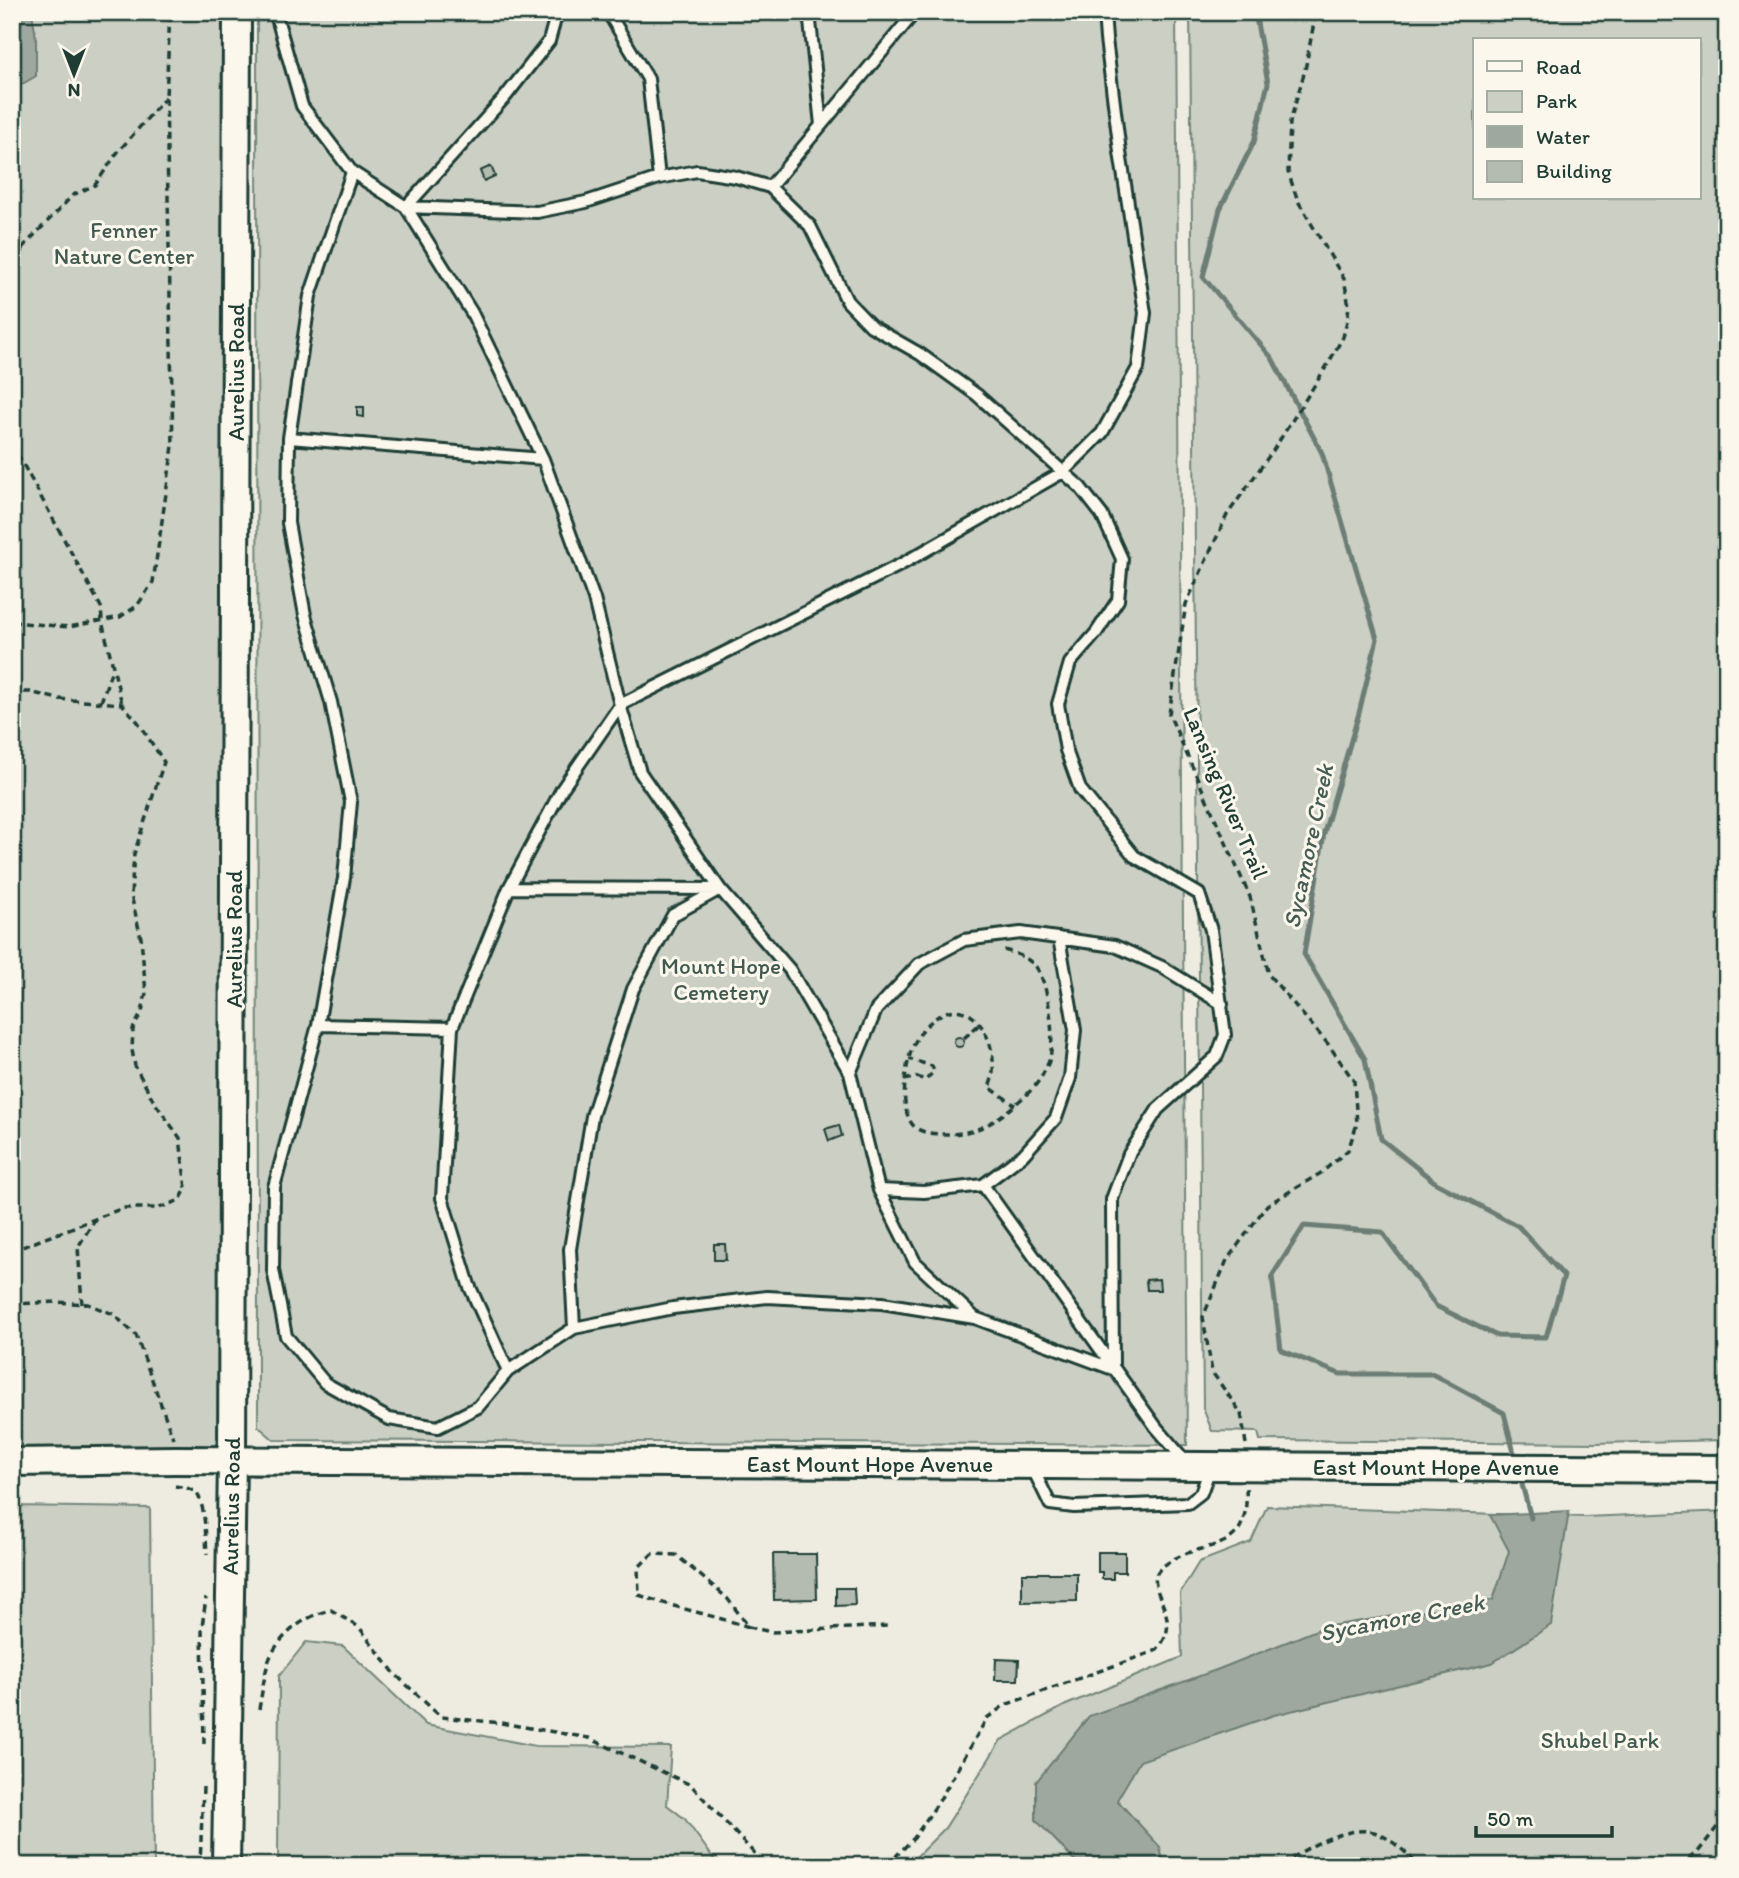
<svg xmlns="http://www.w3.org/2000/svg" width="1739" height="1878" font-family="Itim,sans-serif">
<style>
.green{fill:#cbcfc4;stroke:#75867c;stroke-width:2;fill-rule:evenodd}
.water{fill:#9fa89f;stroke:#6c7d74;stroke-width:2}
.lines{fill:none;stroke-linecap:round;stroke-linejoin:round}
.stream{stroke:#6c7d74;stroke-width:5}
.building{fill:#b4bbb0;stroke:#1f3d34;stroke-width:2}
.service-casing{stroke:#1f3d34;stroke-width:16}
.tertiary-casing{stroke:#1f3d34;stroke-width:32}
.path{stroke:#1f3d34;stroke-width:3.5;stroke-dasharray:7 5;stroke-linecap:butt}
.service{stroke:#fbf7ec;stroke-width:10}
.tertiary{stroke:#fbf7ec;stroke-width:26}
.labels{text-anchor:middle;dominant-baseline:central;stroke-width:6;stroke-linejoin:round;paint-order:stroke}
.park-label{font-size:23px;fill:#415a51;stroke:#fbf7ec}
.street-label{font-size:23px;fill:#1f3d34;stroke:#fbf7ec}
.water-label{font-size:24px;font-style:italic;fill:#455d54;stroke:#fbf7ec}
</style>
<rect width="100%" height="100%" fill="#eeece1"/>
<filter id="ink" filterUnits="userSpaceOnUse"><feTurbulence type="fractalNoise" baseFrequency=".0143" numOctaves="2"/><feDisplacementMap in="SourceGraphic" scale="14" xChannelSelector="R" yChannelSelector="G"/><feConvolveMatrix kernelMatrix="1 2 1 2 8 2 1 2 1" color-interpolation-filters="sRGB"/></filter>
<g filter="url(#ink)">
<path class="green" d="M 12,12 L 237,12 L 232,1460 L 12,1460 Z
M 257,12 L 1176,12 L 1187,1445 L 274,1440 L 258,1426 Z
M 1190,12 L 1727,12 L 1727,1440 L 1595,1443 L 1260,1440 L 1258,1432 L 1212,1431 L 1203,1408 ZM 1475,40 L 1699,40 L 1699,198 L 1475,198 Z
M 12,1506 L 150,1508 L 154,1866 L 12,1866 Z
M 1267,1506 L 1585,1517 L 1727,1511 L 1727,1866 L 907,1866 L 945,1828 L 1001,1740 L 1066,1705 L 1182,1657 L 1180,1593 L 1199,1562 L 1251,1542 Z
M 306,1642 L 343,1646 L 426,1725 L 536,1746 L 671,1747 L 667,1805 L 685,1819 L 719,1866 L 278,1866 L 279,1676 Z"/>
<path class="water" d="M 12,12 L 32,12 L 36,38 L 36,76 L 12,90 Z
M 1569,1511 L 1551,1625 L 1492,1663 L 1274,1715 L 1140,1761 L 1117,1800 L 1160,1847 L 1164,1866 L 1080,1866 L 1036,1820 L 1036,1782 L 1089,1716 L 1219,1669 L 1324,1627 L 1493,1600 L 1509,1551 L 1490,1515 Z"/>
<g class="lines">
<path class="stream" d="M 1255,12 L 1268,83 L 1254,142 L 1220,209 L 1203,277 L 1272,358 L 1322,453 L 1377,639 L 1359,713 L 1324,833 L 1304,954 L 1365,1059 L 1381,1139 L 1436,1183 L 1518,1226 L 1564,1276 L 1546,1337 L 1497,1336 L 1436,1306 L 1382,1232 L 1304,1226 L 1272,1276 L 1281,1350 L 1340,1374 L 1432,1374 L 1504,1413 L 1516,1461
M 1520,1477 L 1531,1518"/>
</g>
<path class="building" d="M 491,166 L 495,176 L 484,181 L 480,171 Z
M 357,407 L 364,407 L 364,417 L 357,416 Z
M954 1042a5 5 0 1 1 10 0a5 5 0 1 1-10 0Z
M 839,1125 L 842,1136 L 829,1141 L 825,1129 Z
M 714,1244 L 725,1244 L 726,1260 L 714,1260 Z
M 1159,1279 L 1160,1290 L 1147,1290 L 1146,1280 Z
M 1098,1552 L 1125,1552 L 1125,1572 L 1113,1572 L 1113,1579 L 1102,1579 L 1102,1572 L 1098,1572 Z
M 773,1554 L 816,1554 L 817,1599 L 774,1600 Z
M 1022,1573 L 1077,1573 L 1077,1601 L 1022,1602 Z
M 836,1588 L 854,1588 L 855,1605 L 836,1606 Z
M 996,1659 L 1019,1660 L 1018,1680 L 995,1680 Z"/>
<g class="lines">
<g class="service-casing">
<path id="service" d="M 277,12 L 277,18 L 302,106 L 352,172 L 310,296 L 289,438 L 288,523 L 305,615 L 331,702 L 351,802 L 344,878 L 318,1025 L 274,1187 L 273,1270 L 286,1336 L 325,1383 L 389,1419 L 438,1427 L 478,1407 L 508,1371 L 574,1328 L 673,1308 L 767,1297 L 882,1303 L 975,1318 L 1113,1369
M 557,12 L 549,41 L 506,96 L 406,207 L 537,212 L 586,202 L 659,178 L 697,171 L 736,177 L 770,187 L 810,226 L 847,301 L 871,326 L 920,354 L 977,395 L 1080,487 L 1102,515 L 1122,559 L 1118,600 L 1096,633 L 1070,663 L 1058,704 L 1066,750 L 1080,789 L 1134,856 L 1199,894 L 1211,930 L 1225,1035 L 1217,1056 L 1158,1109 L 1129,1154 L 1112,1199 L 1113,1369
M 608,12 L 648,79 L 659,178
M 809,12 L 821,125
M 352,172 L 406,207 L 472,313 L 543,459 L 594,599 L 620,705 L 640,772 L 720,889 L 790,970 L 850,1073 L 879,1190 L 915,1262 L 975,1318
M 770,187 L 915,12
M 289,438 L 543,459
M 509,888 L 720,889 L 673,915 L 633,989 L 592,1116 L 570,1249 L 574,1328
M 318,1025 L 452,1028
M 850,1073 L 876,1010 L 919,964 L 964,940 L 1021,933 L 1115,946 L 1162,967 L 1222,1004
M 983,1185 L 1156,1427 L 1186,1462
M 879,1190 L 924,1192 L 983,1185 L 1023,1155 L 1056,1118 L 1070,1078 L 1075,1030 L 1059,938
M 508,1371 L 469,1285 L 442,1198 L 452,1028 L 509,888 L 562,789 L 620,705 L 900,565 L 1063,472 L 1102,433 L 1138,368 L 1145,313 L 1120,152 L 1106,39 L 1104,12
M 1032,1467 L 1050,1504 L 1074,1507 L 1188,1503 L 1201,1493 L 1211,1466"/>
</g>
<g class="tertiary-casing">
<path id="tertiary" d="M 12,1462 L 175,1460 L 1727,1469
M 226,1866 L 232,1460 L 237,12"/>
</g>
<path class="path" d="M 12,242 L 22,248 L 19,284 L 12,318
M 22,248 L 73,195 L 95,185 L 117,153 L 166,97
M 12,444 L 101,607 L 102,621 L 122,704
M 12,622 L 69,627 L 120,617 L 137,606 L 153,582 L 173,446 L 166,97 L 170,12
M 12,692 L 30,692 L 58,699 L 122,704 L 138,722 L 164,762 L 134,854 L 131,895 L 141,938 L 146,993 L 142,1012 L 133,1029 L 132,1050 L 135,1066 L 153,1100 L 180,1138 L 186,1189 L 180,1200 L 159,1208 L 123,1208 L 12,1251
M 101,702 L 112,669
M 1004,950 C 1015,953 1029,958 1036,967 C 1049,984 1056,1041 1049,1061 C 1042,1079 1033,1090 1018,1102 C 991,1125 978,1134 942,1134 C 934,1134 923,1133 916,1128 C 897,1114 905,1060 915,1042 C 921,1030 929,1022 940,1015 C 978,993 1004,1056 989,1087 L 1015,1105
M 964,1038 L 981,1023
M 904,1080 L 917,1077 L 926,1080 L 934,1071 L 932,1066 L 909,1059
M 12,1304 L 57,1302 L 88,1304 L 113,1314 L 136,1335 L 173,1438
M 82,1304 L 78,1247 L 95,1219
M 1246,1444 L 1241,1413 L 1212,1372 L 1203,1317 L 1227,1260 L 1267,1205 L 1321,1173 L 1348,1150 L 1357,1124 L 1354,1081 L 1328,1044 L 1269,975 L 1250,897 L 1169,714 L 1186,604 L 1227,515 L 1274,449 L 1328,364 L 1343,337 L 1347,321 L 1349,306 L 1344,279 L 1298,201 L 1288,172 L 1290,122 L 1305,70 L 1316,12
M 175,1486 C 182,1487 191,1488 196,1493 C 205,1501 206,1540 207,1554
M 749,1627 C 712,1615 675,1608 639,1595 L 638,1568 L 652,1554 L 676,1555 L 727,1598 L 749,1627 L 772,1632 L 888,1626
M 259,1709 C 262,1693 264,1676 269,1660 C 279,1635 306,1615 331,1610 L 359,1627 L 395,1674 L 441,1717 L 501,1723 L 589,1738 L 691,1785 L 766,1866
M 204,1744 L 202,1627 L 206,1598
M 200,1866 L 203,1787
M 886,1866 L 914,1838 L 939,1801 L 987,1718 L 1005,1705 L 1155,1651 C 1190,1618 1138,1587 1162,1567 C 1203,1534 1250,1563 1246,1487
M 1283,1866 C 1301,1848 1349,1825 1374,1832 C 1389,1837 1409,1854 1418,1866
M 1679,1866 L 1698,1852 L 1727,1814"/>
<use href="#service" class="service"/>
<use href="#tertiary" class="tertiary"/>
</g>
</g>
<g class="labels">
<g class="park-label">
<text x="124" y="230">Fenner<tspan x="124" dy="26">Nature Center</tspan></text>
<text x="721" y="966">Mount Hope<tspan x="721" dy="26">Cemetery</tspan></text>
<text x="1600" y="1740">Shubel Park</text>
</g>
<g class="street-label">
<text transform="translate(236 372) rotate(-90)">Aurelius Road</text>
<text transform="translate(1226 793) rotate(67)">Lansing River Trail</text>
<text transform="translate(234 939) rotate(-90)">Aurelius Road</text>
<text x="870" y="1464">East Mount Hope Avenue</text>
<text x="1436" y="1467">East Mount Hope Avenue</text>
<text transform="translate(231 1506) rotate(-89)">Aurelius Road</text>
</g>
<g class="water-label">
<text transform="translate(1308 846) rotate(-78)">Sycamore Creek</text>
<text transform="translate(1402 1617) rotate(-11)">Sycamore Creek</text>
</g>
</g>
<rect width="1739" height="1878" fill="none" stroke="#fbf7ec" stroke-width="42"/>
<rect x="21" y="21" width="1697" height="1836" fill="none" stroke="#1f3d34" stroke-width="2.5" filter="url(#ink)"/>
<rect x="1473" y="38" width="228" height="161" fill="#fbf7ec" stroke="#a3ada2" stroke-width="2"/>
<rect x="1487" y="61" width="35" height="10" fill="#fbf7ec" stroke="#a3ada2" stroke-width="2"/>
<text x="1536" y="74" font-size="21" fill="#1f3d34">Road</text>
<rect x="1487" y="91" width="35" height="21" fill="#cbcfc4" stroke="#a3ada2" stroke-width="2"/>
<text x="1536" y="108" font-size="21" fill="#1f3d34">Park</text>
<rect x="1487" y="126" width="35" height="21" fill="#9fa89f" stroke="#a3ada2" stroke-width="2"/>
<text x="1536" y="144" font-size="21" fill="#1f3d34">Water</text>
<rect x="1487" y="161" width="35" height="21" fill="#b4bbb0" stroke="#a3ada2" stroke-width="2"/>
<text x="1536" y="178" font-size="21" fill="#1f3d34">Building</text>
<g transform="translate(74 74) rotate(180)" stroke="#fbf7ec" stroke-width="5" paint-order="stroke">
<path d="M0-5L12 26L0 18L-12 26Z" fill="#1f3d34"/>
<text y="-10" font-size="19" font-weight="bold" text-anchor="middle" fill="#1f3d34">N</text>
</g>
<path d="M1476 1826v10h136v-10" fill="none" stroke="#1f3d34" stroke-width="3.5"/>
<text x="1487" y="1826" font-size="21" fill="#1f3d34" stroke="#fbf7ec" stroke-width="5" paint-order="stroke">50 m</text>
</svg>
